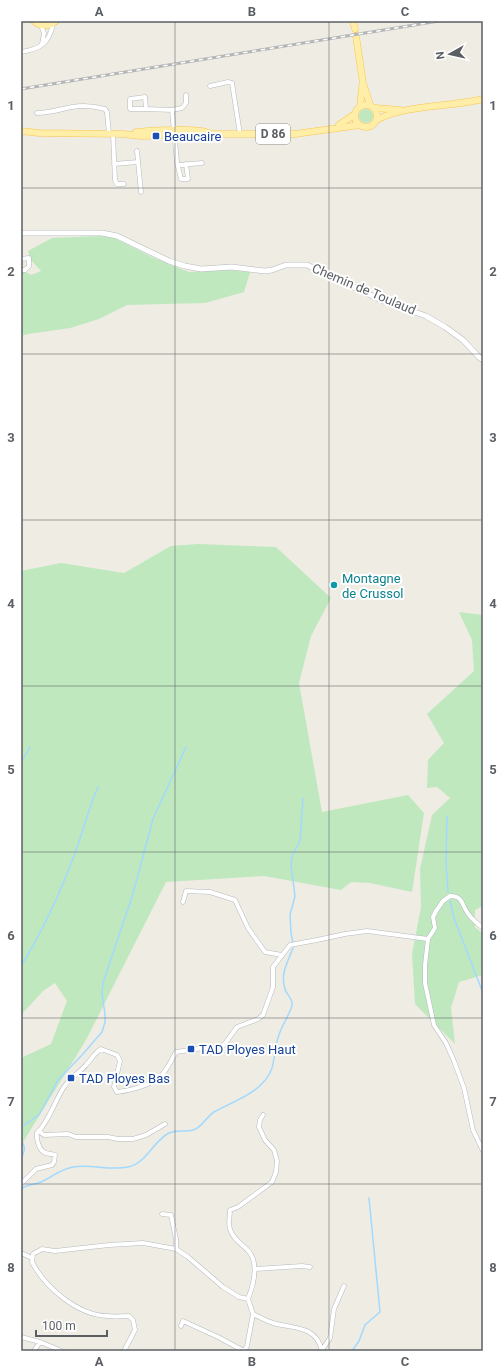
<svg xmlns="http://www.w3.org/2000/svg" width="504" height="1372" font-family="Roboto,sans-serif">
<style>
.green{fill:#bfe8be}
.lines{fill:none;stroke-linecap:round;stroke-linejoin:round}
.stream{stroke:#a2d9ff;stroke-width:1.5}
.minor-casing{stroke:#b5b9be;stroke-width:5}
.tertiary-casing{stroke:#b5b9be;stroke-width:6}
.primary-casing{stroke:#f8c552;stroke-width:7}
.minor{stroke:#fff;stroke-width:4}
.tertiary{stroke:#fff;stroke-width:5}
.primary{stroke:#ffeea7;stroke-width:6}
.rail-casing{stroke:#b4b5b5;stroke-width:3}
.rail{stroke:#fff;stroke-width:1.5;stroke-dasharray:4.5;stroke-linecap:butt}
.grid{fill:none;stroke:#5b5f64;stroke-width:1;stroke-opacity:0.55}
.transit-dot{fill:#1a4fb4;stroke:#fff;stroke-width:1.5}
.culture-dot{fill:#0f9aa8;stroke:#fff;stroke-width:1.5}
.labels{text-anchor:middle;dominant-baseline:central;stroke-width:4;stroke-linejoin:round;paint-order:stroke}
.shield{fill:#fff;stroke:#8c8f92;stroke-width:1}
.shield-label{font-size:12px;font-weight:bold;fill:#5b5f64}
.transit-label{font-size:13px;fill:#164399;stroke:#fff;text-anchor:start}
.street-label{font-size:13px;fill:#5b5f64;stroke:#fff}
.culture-label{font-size:13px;fill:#0d838f;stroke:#fff;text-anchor:start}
.neatline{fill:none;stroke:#5b5f64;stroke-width:1.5}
.grid-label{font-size:13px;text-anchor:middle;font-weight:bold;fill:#5b5f64}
</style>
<rect width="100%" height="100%" fill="#efece3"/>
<path class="green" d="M359 116a7 7 0 1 1 14 0a7 7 0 1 1-14 0Z
M 99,236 L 114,238 L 154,258 L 189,272 L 228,270 L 250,272 L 244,292 L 205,303 L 127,305 L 99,319 L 70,328 L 28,334 L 21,336 L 21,272 L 26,272 L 31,275 L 41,271 L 30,259 L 28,251 L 52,238 Z
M 198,544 L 276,547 L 331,598 L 311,636 L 299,683 L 322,812 L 408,795 L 424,813 L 412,892 L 370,883 L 351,882 L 341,890 L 264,876 L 166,882 L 86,1040 L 23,1142 L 21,1141 L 21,1058 L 51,1044 L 67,1001 L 55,983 L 43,991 L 21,1015 L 21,571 L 61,563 L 124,573 L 171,546 Z
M 459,612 L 483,615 L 483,906 L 475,910 L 475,927 L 483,934 L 483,975 L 459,982 L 451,1008 L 455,1044 L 415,1004 L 412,954 L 421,907 L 420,869 L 432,815 L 450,798 L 437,787 L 427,788 L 428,760 L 444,743 L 427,714 L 474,671 L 472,640 Z"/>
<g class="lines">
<path class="stream" d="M 21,763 L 30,747
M 447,817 L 446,865 L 448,892
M 450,901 L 454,918 L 483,993
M 293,943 L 291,933 L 290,915 L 295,896 L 291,865 L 292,856 L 300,841 L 303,798
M 21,966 C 44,929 62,889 77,848 C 84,827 89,807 98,787
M 21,1127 L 39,1115 L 58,1080 L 82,1055 L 102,1032 L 105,1022 L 105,1015 L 102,993 L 103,983 L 132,897 L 153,819 L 186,747
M 21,1140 C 28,1151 22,1152 21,1161 C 21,1167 21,1173 22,1178
M 21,1189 C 27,1184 34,1185 41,1182 C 53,1177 58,1170 73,1167 C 91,1164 110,1171 128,1167 C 146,1164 153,1141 169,1133 C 177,1130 185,1132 193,1130 C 202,1128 206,1117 214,1112 C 234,1101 264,1092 272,1068 C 275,1057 275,1045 279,1035 C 281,1027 292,1010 292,1005 C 293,999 286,994 285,989 C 280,973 288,962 293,948
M 352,1351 L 359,1341 L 365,1325 L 380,1312 L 369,1198"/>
<g class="minor-casing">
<path id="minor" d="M 41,25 L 44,33 L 42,44
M 21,52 C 40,49 49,44 53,24
M 210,86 L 228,82 L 232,83 L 240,134
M 146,109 L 130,109 L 130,99 L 145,97 L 146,109 L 172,110 L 177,162 L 181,179 L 188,179 L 186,164
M 172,110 L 182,108 L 186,103 L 186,95
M 37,113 C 50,113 61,109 72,107 C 83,105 94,106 105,109 L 107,112 L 109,134
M 113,134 L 115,180 L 117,184 L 124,184
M 137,151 L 141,192
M 114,164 L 138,162
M 179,165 L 202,163
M 21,259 L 29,258 L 29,266 L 25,270 L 21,270
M 183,902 L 186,891 L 210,892 L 235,900 L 248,928 L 265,952 L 282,955
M 428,939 L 425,965 L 425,983 L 434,1025 L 446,1043 L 454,1061 L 464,1088 L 473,1130 L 483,1151
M 39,1131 L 44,1135 L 68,1134 L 76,1137 L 108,1137 L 118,1139 L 133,1139 L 146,1135 L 165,1124
M 21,1184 L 36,1169 L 52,1165 L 54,1162 L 55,1155 C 52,1154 49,1154 46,1153 C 39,1151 36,1139 37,1133 C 50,1120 54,1102 64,1087 C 70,1078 79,1073 86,1065 C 92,1059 94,1053 101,1049 L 117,1055 L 120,1061 L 114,1087 L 117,1092 C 132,1090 150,1085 161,1076 C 167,1070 172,1059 176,1052 L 224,1045 L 237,1027 L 258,1019 L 263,1015 L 273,987 L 273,967 L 290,945 L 317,940 L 345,934 L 367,931 L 428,939 L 435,928 L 433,917 L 436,911 L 443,901 L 450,896 C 463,896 461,903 467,912 C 471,919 477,923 483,928
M 162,1214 L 171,1215 L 176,1239 L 176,1249
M 21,1253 L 32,1258
M 255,1269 L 302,1266 L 310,1267
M 253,1314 C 259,1317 266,1321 273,1323 C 294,1329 316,1325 322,1351
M 181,1326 L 183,1321 L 218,1337 L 244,1351
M 21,1337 L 40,1342 L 62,1351
M 322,1350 L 330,1338 L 334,1309 L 344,1286
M 34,1351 L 40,1342
M 124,1351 L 135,1330 L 133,1320 L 129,1316 C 121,1316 114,1317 107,1316 C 77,1315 45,1287 32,1262 L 33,1254 L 42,1249 L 55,1251 L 109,1245 L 143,1243 L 176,1249 L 188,1257 L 223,1287 L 239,1297 L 248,1299
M 244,1351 L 247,1346 L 253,1314 L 248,1299 C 253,1286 259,1266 250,1253 C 244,1245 233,1240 230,1229 C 228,1224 230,1216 230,1210 L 238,1207 L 272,1182 L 276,1172 L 277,1161 L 274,1150 L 265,1140 L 259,1127 L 260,1120 L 263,1115"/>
</g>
<g class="tertiary-casing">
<path id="tertiary" d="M 21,233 L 102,233 L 117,236 L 169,261 L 185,266 L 201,269 L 232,267 L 265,271 L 272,270 L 286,265 L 307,265 L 383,301 L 426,316 L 445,327 L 463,340 L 479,357 L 483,360"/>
</g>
<g class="primary-casing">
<path id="primary" d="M 34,21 C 41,27 49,27 56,21
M 353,21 L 355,29
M 356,36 L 363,83 L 370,105
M355 116a11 11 0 1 1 22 0a11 11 0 1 1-22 0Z
M 360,107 L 362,87
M 375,108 L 400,110
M 377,120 C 402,105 452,107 483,99
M 339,125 L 355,114
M 21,131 L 39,133 L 123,134 L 141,136 L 203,135 L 211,134 L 295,134 L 360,125
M 136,132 C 154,130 194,128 210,133"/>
</g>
<use href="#minor" class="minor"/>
<use href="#tertiary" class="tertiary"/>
<use href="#primary" class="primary"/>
<g class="rail-casing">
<path id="rail" d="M 21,89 L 439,21"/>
</g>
<use href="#rail" class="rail"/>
</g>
<path class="grid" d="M 175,21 L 175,1351M 329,21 L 329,1351M 21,188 L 483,188M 21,354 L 483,354M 21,520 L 483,520M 21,686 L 483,686M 21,852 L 483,852M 21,1018 L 483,1018M 21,1184 L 483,1184"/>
<g class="transit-dot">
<rect x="152" y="132" width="8" height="8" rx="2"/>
<rect x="187" y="1045" width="8" height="8" rx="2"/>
<rect x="67" y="1074" width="8" height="8" rx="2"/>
</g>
<circle class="culture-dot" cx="334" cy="585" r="4"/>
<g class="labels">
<rect class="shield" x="256" y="124" width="34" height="20" rx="3"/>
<g class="shield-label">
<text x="273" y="134">D 86</text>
</g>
<g class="transit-label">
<text x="164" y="136">Beaucaire</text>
<text x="199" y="1049">TAD Ployes Haut</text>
<text x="79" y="1078">TAD Ployes Bas</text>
</g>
<g class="street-label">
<text transform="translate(364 289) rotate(23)">Chemin de Toulaud</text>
</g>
<g class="culture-label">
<text x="342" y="578">Montagne<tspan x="342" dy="15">de Crussol</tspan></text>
</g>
</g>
<rect width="504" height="1372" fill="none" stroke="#ffffff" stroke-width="44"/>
<g transform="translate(450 54) rotate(262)" stroke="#ffffff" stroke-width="3" paint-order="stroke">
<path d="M0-3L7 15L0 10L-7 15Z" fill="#5b5f64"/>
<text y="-6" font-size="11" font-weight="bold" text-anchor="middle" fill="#5b5f64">N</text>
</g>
<path d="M36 1330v6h71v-6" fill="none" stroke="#5b5f64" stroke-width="2"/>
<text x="42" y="1330" font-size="12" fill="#5b5f64" stroke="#ffffff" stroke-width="3" paint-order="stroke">100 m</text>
<rect x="22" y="22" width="460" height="1328" class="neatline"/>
<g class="grid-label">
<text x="99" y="16">A</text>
<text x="252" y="16">B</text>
<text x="405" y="16">C</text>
<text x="11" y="110">1</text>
<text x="493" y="110">1</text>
<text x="11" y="276">2</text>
<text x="493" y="276">2</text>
<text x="11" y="442">3</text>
<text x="493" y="442">3</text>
<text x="11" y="608">4</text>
<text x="493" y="608">4</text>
<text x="11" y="774">5</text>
<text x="493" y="774">5</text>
<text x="11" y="940">6</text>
<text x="493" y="940">6</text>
<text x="11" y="1106">7</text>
<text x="493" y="1106">7</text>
<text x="11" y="1272">8</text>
<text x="493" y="1272">8</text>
<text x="99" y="1366">A</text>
<text x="252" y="1366">B</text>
<text x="405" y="1366">C</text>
</g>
</svg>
